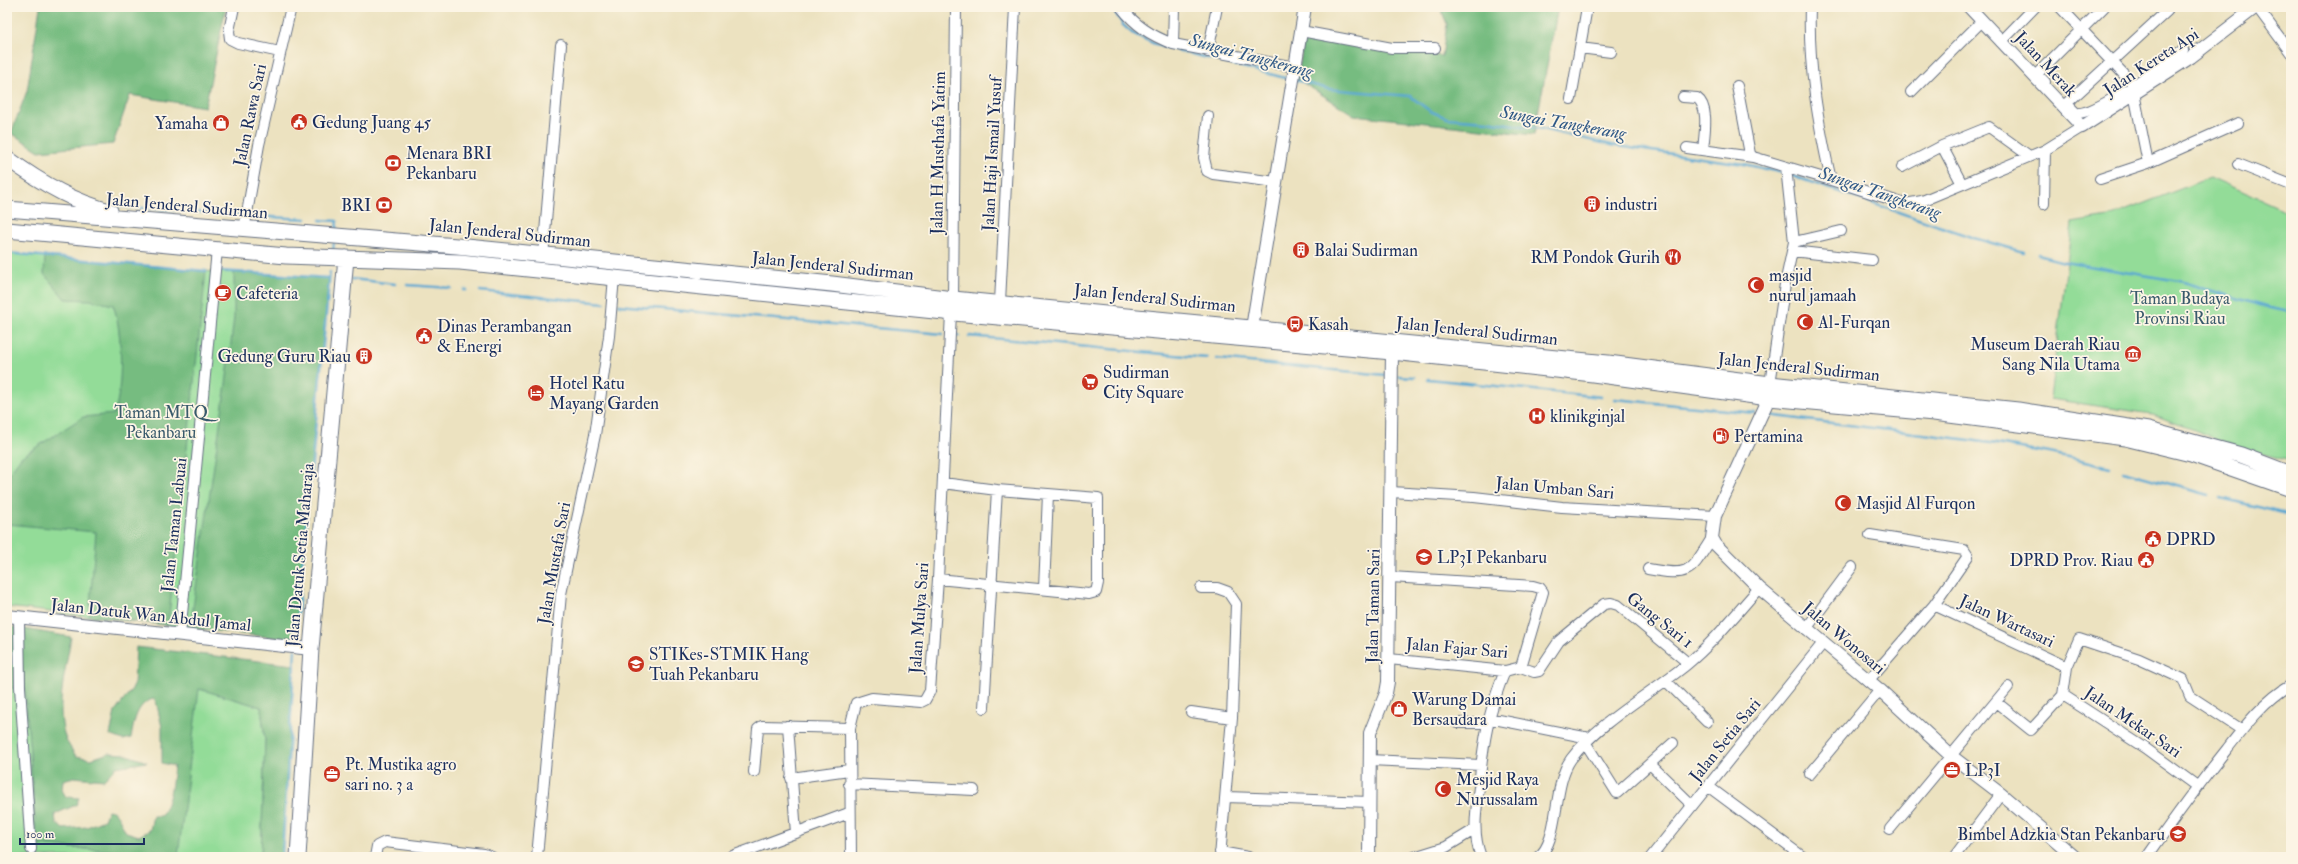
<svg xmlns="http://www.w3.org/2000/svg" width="2298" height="864" font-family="'IM FELL Double Pica',serif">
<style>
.green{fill:#93dc98;stroke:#57867b}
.forest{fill:#76bc80;stroke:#48766f}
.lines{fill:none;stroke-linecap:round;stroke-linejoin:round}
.stream{stroke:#58a7d2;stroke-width:2.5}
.minor-casing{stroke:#646e80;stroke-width:12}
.tertiary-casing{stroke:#646e80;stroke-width:14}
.primary-casing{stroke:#646e80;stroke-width:17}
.minor{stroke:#fff;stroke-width:10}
.tertiary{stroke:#fff;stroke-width:12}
.primary{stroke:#fff;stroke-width:15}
.labels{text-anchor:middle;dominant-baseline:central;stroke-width:3.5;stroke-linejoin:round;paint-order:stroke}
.street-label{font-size:17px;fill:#1b2f5e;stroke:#fcf5e5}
.poi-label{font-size:17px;fill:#1b2f5e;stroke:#fcf5e5;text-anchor:start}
.park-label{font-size:17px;fill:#395a6c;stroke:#fcf5e5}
.water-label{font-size:18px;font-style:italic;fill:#305987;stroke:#fcf5e5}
</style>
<rect width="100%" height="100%" fill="#fcf5e5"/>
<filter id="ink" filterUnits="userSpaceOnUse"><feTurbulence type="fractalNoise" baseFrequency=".025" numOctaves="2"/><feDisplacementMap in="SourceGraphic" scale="8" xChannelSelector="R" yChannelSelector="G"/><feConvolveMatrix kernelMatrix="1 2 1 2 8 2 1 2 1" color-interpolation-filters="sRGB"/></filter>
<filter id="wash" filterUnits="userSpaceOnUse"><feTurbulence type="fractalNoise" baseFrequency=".012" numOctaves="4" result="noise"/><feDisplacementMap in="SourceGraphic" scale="16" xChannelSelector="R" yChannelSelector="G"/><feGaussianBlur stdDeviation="0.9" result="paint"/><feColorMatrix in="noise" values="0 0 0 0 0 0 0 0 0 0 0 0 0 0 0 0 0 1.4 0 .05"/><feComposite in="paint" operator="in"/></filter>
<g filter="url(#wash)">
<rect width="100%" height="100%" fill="#ece2c0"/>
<path class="green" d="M 2211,177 L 2291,213 L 2291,461 L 2242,449 L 2152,414 L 2050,399 L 2072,223 L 2109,217 Z
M 7,253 L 202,271 L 329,278 L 296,640 L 7,607 Z
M 25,687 L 37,845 L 177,856 L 198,688 L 261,707 L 265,740 L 261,857 L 7,857 L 7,688 Z"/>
<path class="forest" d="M 40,7 L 226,7 L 205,107 L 130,95 L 113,144 L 39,151 L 11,133 L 27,91 Z
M 1440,7 L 1558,7 L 1534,135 L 1354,115 L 1297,79 L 1305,35 L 1442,56 L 1447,24 Z
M 45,256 L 206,271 L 168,625 L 89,616 L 96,532 L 7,524 L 7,477 L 21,457 L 83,417 L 114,414 C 123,389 123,330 113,305 L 90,300 L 65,299 L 44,274 Z
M 234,272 L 329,278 L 296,640 L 190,628 L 227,377 L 234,317 Z
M 7,626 L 71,637 C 66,670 55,704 65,737 C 67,743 72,750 76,756 L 91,759 L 109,753 L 124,754 L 147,762 L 116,767 L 104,780 L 74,777 L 63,780 L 62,790 L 66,797 L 79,798 L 76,805 L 55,814 L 56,823 L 63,829 L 87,827 L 104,820 L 108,810 C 120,811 120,824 126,832 L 139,836 L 150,830 L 153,816 L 161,816 C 171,800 172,784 174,766 L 162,763 L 162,727 L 156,701 L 153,699 C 136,704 134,722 131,738 L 123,740 L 110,735 L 115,712 L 134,686 L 136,647 L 294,665 L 282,857 L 261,857 L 265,740 L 261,707 L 199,689 L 178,856 L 37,845 L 25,688 L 7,688 Z"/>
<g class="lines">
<path class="stream" d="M 1112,7 L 1123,25 L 1132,33 L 1157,45 L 1289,79
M 1296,80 L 1328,89 L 1410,96 L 1430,111 L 1447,118 L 1487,121 L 1542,129 L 1616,146 L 1744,164 L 1783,173
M 1790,175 L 1974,238 L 2024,252
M 114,206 L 239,215
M 253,216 L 306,219
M 320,220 L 337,221 L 336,230
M 333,252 L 334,242
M 7,253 L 206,271
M 2038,255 L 2065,262 L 2179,281 L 2270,308 L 2291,312
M 219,271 L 329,278
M 352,279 L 395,284
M 407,285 L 451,288
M 464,290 L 467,290
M 480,291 L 605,303
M 619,305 L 943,334
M 956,335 L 960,336
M 969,336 L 1207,358
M 1217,359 L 1386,375
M 1398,376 L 1414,377
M 1428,379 L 1601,397
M 1615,399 L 1755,413
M 1769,415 C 1883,431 1999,438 2110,467
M 2123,471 L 2209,495
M 2221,498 L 2291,515
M 295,643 L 330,272
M 282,857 L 295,650"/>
</g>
</g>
<g filter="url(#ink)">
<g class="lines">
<g class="minor-casing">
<path id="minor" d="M 234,7 L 229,31 L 230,39 L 238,43 L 280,52
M 1121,7 C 1136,26 1150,35 1173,44 L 1295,67
M 1810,7 C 1808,67 1818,122 1831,180
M 2060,7 L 2134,85
M 2257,7 L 2291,53
M 1301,31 L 1392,48 L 1435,48
M 2001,42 L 2035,7
M 1173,44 L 1174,7
M 1580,48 L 1611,52
M 1208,52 L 1217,7
M 2045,82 L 2037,74 L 2104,7
M 1737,86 L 1750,154 L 1753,157 L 1831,180 L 1905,204 L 1922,201 L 2045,150 L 2082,127
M 1911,92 L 1982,21
M 1683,97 L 1697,98 C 1710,107 1704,136 1703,150
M 1571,99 L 1587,7
M 2067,103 L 2167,11 L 2166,7
M 2067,104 L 2076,113 C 2097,116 2164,63 2183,50
M 1208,116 L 1204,158 L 1207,171 L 1213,174 L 1276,182
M 1942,146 L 1962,184
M 1687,148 L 1753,157
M 2148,163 L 2238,123
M 2238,164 L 2291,185
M 1902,167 L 1942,146 L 1989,127 L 2028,155
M 2100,179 L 2148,163 L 2134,93
M 2044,204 L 2045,150
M 244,230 L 259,145 L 291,7
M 1794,242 L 1841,231
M 1792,251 L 1872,260
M 543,256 L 561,45
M 953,299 L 956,7
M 1000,302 L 1015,7
M 1770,384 L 1785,284 L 1794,242 L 1786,167
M 1391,492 L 1474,497 L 1562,507 L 1715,516
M 1648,569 C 1691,577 1690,572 1712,538
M 1391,577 L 1533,586 L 1540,588 L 1543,592 L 1521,667
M 938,579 L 1089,594 L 1096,592 L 1098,583 L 1098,498 L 997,490 L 943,483
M 1201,588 L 1217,588 L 1228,592 L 1236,604 L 1232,718 L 1220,857
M 1044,589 L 1048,494
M 1934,605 L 2067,667
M 19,618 L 20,687 L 31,849
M 1806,629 L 1852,567
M 180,635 L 217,250
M 1389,659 L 1505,671 L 1521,667
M 1521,667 L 1534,672 L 1539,671 L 1559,641 L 1604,604 L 1611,603 L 1618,605 L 1688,663
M 1666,681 L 1707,722
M 1868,681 L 1934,605 L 1968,556 L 1964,550 L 1870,535
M 1996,702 L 2031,730 L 2063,695
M 984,708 L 997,490
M 1191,712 L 1232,718
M 1489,718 L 1589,738
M 1457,723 L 1487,723
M 788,726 L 796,833
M 1585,742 L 1617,793 L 1673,743
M 1369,760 L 1481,765
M 1650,764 L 1692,805
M 754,772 L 758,729 L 762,726 L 850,728
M 1810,774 L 1880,690
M 791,778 L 849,770
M 849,784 L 974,790
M 2197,786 L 2145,748 L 2063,695 L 2067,667 L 2079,639 L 2139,659 L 2183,679 L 2190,696 L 2242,730
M 1709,787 L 1803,857
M 1226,797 L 1370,802
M 1890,829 L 2008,687
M 1220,852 L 1248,857
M 375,857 L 377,846 L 385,842 L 484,854 L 492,857
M 537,857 L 561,594 L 595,435 L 609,336 L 614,277
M 730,857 L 849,813
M 851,857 L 850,728 L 856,703 L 872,698 L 921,702 L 925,700 L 930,691 L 938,579 L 951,313
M 1414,857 L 1446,847 L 1474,830
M 1481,857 C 1472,833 1476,812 1479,787 C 1483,744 1488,712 1505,671
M 1538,857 C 1560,842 1552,785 1571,759 C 1599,722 1650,694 1686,665 C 1713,643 1736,614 1759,588
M 1651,857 L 1823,643
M 1954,857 L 2001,794
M 2147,857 C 2173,820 2199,784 2227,749 C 2245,726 2265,700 2291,685"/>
</g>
<g class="tertiary-casing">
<path id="tertiary" d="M 1969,7 L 2082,127 L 2191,57 L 2256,7
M 1252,328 L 1305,7
M 1769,398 L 1715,516 L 1712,538 L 1716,545 L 1759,588 L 1880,690 L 1950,755 L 2001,794 L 2075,857
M 7,616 L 311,649
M 1369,857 L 1370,733 L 1386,693 L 1388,682 L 1392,352"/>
</g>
<g class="primary-casing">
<path id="primary" d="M 7,158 C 38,181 73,202 110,211
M 7,209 L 457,246 L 832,284 L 953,299 L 1608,363 L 1770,384 L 2018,410 L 2148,430 L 2241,455 L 2291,474
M 7,230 L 286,256 L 460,262 L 954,313 L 1392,352 L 1593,374 L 1769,398 L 1934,413 L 2125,438 L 2191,454 L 2291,489
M 298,857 L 311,649 L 346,258"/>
</g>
<use href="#minor" class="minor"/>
<use href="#tertiary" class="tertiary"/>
<use href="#primary" class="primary"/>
</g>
</g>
<defs>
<g id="civic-disc" transform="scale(0.9)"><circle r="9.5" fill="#c8321e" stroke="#fcf5e5"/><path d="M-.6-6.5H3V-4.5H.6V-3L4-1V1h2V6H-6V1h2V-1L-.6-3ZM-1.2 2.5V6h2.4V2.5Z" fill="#fff"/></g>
<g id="shop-disc" transform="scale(0.9)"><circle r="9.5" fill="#c8321e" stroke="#fcf5e5"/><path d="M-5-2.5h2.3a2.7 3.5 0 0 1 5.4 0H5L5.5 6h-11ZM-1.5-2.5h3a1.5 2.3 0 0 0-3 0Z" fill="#fff"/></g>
<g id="bank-disc" transform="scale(0.9)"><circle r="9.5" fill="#c8321e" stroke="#fcf5e5"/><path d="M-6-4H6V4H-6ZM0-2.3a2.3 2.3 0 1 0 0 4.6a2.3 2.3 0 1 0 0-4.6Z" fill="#fff"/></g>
<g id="building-disc" transform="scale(0.9)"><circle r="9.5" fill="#c8321e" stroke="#fcf5e5"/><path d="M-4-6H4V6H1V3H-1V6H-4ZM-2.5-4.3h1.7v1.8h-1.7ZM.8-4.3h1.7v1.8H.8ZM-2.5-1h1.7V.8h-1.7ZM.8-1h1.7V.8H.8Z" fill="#fff"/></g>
<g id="restaurant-disc" transform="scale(0.9)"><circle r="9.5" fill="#c8321e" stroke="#fcf5e5"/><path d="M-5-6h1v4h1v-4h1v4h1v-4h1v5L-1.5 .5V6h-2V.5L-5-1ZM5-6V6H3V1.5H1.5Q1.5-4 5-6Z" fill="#fff"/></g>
<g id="mosque-disc" transform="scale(0.9)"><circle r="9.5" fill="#c8321e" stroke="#fcf5e5"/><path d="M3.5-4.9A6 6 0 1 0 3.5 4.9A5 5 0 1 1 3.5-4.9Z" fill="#fff"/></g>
<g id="cafe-disc" transform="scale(0.9)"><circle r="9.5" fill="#c8321e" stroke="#fcf5e5"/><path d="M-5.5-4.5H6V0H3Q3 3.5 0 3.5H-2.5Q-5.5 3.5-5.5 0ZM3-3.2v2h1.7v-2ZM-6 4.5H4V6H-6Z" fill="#fff"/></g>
<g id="bus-disc" transform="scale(0.9)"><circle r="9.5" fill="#c8321e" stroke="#fcf5e5"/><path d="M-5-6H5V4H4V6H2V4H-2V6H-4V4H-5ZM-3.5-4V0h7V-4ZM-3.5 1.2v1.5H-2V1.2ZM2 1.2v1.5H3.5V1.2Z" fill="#fff"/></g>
<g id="museum-disc" transform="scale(0.9)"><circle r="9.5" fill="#c8321e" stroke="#fcf5e5"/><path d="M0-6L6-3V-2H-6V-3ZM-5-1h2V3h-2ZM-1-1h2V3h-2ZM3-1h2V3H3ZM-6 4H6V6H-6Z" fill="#fff"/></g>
<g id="supermarket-disc" transform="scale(0.9)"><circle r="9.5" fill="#c8321e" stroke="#fcf5e5"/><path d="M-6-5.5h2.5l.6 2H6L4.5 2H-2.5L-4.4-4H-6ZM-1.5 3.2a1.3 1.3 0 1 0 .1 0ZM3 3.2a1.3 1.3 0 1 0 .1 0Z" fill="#fff"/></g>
<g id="hotel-disc" transform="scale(0.9)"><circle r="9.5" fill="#c8321e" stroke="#fcf5e5"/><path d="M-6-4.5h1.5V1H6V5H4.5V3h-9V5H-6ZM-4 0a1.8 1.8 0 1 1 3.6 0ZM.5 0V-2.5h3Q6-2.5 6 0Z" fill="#fff"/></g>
<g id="hospital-disc" transform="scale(0.9)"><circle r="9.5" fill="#c8321e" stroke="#fcf5e5"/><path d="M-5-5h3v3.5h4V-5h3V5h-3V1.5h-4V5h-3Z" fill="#fff"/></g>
<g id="fuel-disc" transform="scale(0.9)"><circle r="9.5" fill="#c8321e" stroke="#fcf5e5"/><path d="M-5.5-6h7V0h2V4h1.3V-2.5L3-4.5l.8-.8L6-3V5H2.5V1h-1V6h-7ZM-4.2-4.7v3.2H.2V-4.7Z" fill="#fff"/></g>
<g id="university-disc" transform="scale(0.9)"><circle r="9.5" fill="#c8321e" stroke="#fcf5e5"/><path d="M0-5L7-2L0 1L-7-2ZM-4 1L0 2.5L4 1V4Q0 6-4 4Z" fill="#fff"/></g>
<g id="school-disc" transform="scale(0.9)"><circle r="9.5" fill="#c8321e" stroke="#fcf5e5"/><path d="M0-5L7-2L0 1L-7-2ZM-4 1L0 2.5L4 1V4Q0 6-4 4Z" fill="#fff"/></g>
<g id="office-disc" transform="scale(0.9)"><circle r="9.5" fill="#c8321e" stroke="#fcf5e5"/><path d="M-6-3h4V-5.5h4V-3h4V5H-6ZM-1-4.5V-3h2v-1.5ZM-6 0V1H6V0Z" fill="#fff"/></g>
</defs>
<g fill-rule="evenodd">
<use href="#civic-disc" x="299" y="122"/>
<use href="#shop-disc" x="221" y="123"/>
<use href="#bank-disc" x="393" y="163"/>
<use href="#building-disc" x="1592" y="204"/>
<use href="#bank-disc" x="384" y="205"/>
<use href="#building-disc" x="1301" y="250"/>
<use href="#restaurant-disc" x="1673" y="257"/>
<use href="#mosque-disc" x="1756" y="285"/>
<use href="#cafe-disc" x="223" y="293"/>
<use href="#mosque-disc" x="1805" y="322"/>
<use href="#bus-disc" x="1295" y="324"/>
<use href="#civic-disc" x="424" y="336"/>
<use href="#museum-disc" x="2133" y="354"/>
<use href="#building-disc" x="364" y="356"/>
<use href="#supermarket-disc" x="1090" y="382"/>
<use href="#hotel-disc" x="536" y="393"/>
<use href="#hospital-disc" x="1537" y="416"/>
<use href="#fuel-disc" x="1721" y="436"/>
<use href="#mosque-disc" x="1843" y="503"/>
<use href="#civic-disc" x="2153" y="539"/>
<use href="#university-disc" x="1424" y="557"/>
<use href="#civic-disc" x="2146" y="560"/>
<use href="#school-disc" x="636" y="664"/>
<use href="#shop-disc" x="1399" y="709"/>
<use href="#office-disc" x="1952" y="770"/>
<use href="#office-disc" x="332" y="774"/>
<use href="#mosque-disc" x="1443" y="789"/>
<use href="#school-disc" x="2178" y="834"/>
</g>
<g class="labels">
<g class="street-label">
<text transform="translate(2151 62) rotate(-33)">Jalan Kereta Api</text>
<text transform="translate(2046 64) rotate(47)">Jalan Merak</text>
<text transform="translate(250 115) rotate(-78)">Jalan Rawa Sari</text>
<text transform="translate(938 153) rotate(-89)">Jalan H Musthafa Yatim</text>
<text transform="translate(992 154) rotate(-87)">Jalan Haji Ismail Yusuf</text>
<text transform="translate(187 206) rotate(5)">Jalan Jenderal Sudirman</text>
<text transform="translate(510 233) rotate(6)">Jalan Jenderal Sudirman</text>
<text transform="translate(833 266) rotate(6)">Jalan Jenderal Sudirman</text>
<text transform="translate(1155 298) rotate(6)">Jalan Jenderal Sudirman</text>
<text transform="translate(1477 331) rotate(6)">Jalan Jenderal Sudirman</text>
<text transform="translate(1799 367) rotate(6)">Jalan Jenderal Sudirman</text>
<text transform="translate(1555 488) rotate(5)">Jalan Umban Sari</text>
<text transform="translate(174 525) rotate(-84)">Jalan Taman Labuai</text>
<text transform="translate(300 555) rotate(-85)">Jalan Datuk Setia Maharaja</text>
<text transform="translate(554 563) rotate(-80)">Jalan Mustafa Sari</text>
<text transform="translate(1373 606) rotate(-89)">Jalan Taman Sari</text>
<text transform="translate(151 615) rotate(6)">Jalan Datuk Wan Abdul Jamal</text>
<text transform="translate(919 618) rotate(-86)">Jalan Mulya Sari</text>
<text transform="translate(1660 620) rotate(38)">Gang Sari 1</text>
<text transform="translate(2007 621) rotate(25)">Jalan Wartasari</text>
<text transform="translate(1844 638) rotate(40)">Jalan Wonosari</text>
<text transform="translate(1457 648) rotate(5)">Jalan Fajar Sari</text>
<text transform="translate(2133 722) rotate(34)">Jalan Mekar Sari</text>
<text transform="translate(1725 740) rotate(-51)">Jalan Setia Sari</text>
</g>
<g class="poi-label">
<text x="312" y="122">Gedung Juang 45</text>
<text x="208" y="123" text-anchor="end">Yamaha</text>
<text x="406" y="153">Menara BRI<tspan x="406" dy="20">Pekanbaru</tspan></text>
<text x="1605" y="204">industri</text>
<text x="371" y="205" text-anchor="end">BRI</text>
<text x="1314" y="250">Balai Sudirman</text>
<text x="1660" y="257" text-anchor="end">RM Pondok Gurih</text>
<text x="1769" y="275">masjid<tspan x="1769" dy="20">nurul jamaah</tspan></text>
<text x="236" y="293">Cafeteria</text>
<text x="1818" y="322">Al-Furqan</text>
<text x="1308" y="324">Kasah</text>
<text x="437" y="326">Dinas Perambangan<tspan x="437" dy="20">&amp; Energi</tspan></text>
<text x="2120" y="344" text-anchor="end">Museum Daerah Riau<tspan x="2120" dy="20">Sang Nila Utama</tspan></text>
<text x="351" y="356" text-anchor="end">Gedung Guru Riau</text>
<text x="1103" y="372">Sudirman<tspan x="1103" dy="20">City Square</tspan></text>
<text x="549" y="383">Hotel Ratu<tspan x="549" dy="20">Mayang Garden</tspan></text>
<text x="1550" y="416">klinikginjal</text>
<text x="1734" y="436">Pertamina</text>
<text x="1856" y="503">Masjid Al Furqon</text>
<text x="2166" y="539">DPRD</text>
<text x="1437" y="557">LP3I Pekanbaru</text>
<text x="2133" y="560" text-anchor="end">DPRD Prov. Riau</text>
<text x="649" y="654">STIKes-STMIK Hang<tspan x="649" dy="20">Tuah Pekanbaru</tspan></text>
<text x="1412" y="699">Warung Damai<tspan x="1412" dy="20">Bersaudara</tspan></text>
<text x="345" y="764">Pt. Mustika agro<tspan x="345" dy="20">sari no. 3 a</tspan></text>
<text x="1965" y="770">LP3I</text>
<text x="1456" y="779">Mesjid Raya<tspan x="1456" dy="20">Nurussalam</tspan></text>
<text x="2165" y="834" text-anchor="end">Bimbel Adzkia Stan Pekanbaru</text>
</g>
<g class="park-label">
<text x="2180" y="298">Taman Budaya<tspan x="2180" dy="20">Provinsi Riau</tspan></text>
<text x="161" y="412">Taman MTQ<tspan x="161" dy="20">Pekanbaru</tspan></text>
</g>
<g class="water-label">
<text transform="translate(1251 56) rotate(15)">Sungai Tangkerang</text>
<text transform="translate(1563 123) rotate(10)">Sungai Tangkerang</text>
<text transform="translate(1880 193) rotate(19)">Sungai Tangkerang</text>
</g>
</g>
<rect width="2298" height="864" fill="none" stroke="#fcf5e5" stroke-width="24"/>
<path d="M20 838v6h124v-6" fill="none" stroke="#1b2f5e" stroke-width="2"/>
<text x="26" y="838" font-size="12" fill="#1b2f5e" stroke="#fcf5e5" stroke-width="3" paint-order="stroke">100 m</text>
</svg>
